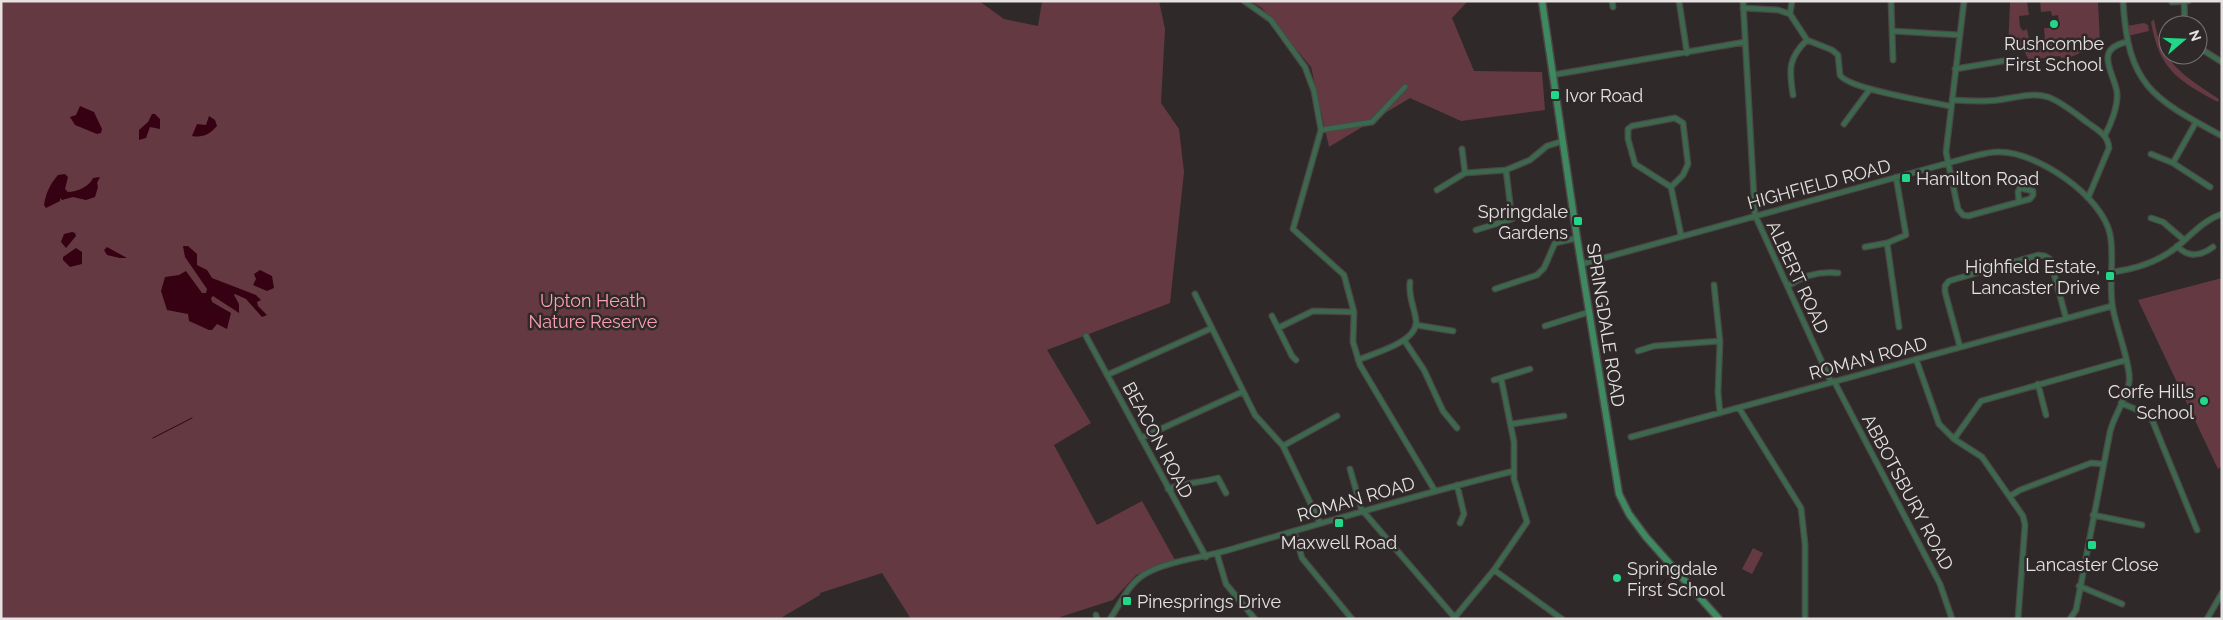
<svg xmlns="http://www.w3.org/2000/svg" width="2223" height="620" font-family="Raleway,sans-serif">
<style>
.green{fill:#653942}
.water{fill:#360112}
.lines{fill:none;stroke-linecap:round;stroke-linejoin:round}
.stream{stroke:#360112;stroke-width:1}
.street-casing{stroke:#4c4747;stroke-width:7}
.secondary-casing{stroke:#4c4747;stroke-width:9}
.street{stroke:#3c684e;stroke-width:4.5}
.secondary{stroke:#3f8960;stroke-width:6}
.poi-dot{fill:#20d887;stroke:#2f292a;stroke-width:2}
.labels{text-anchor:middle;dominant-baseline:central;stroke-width:5;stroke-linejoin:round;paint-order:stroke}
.poi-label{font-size:18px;fill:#e6e2e2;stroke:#2f292a;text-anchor:start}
.street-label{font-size:18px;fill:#e6e2e2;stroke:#2f292a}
.park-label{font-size:18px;fill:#fe9fb1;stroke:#2f292a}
</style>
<rect width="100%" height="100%" fill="#2f292a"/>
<path class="green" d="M 1,1 L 979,1 L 1004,19 L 1038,26 L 1042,1 L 1159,1 L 1165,29 L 1161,103 L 1179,129 L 1184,172 L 1170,303 L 1047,350 L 1091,423 L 1054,445 L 1097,525 L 1142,501 L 1175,560 L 1136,575 L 1113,600 L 1054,619 L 911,619 L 882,573 L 820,593 L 820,595 L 779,619 L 1,619 Z
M 1250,1 L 1468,1 L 1452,18 L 1474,71 L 1542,72 L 1545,110 L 1461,121 L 1410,98 L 1329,147 L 1311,67 L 1262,8 Z
M 2010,1 L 2027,1 L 2029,15 L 2019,16 L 2020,27 L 2023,31 L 2027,29 L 2029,39 L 2033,39 L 2034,41 L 2045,38 L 2044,28 L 2052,28 L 2052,23 L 2059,22 L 2058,15 L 2052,16 L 2051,11 L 2041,12 L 2040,1 L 2098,1 L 2100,44 L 2071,57 L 2061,58 L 2060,56 L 2029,60 L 2023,49 L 2019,47 L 2008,51 Z
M 2154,19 C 2161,63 2184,76 2219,99 L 2218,102 C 2178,81 2159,69 2151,22 Z
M 2144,23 L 2148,25 L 2149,31 L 2128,36 L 2127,26 Z
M 2222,278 L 2222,466 L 2218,469 L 2138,300 Z
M 1753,548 L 1763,553 L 1752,574 L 1742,569 Z"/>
<path class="water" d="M 80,106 L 94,112 L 102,129 L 101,133 L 97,134 L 75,125 L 70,117 L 76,115 Z
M 152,114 L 155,114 L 160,119 L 160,129 L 150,127 L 146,138 L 139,140 L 139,130 L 148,122 Z
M 209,116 L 215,120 L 217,126 C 210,134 203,138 192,136 L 197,124 L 206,125 Z
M 65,174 L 68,177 L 65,189 L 68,192 C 77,192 90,186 93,178 L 100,177 L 97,183 L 98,187 L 95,197 L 86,200 L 73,197 L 62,200 L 60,198 L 60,201 L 46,208 L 44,205 C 46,193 50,184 58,175 Z
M 72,232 L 75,233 L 76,236 L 66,248 L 61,242 L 64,234 Z
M 183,246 L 188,246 L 197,254 L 197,265 L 207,270 L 212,278 L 256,295 L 261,300 L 257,302 L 258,306 L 267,315 L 262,317 L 246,299 L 235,294 L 234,295 L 239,304 L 239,313 L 213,296 L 211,298 L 212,302 L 231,313 L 227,329 L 217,324 L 212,330 L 209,330 L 189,321 L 188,314 L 167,310 L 161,291 L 165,277 L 179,275 L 186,271 L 202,293 L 206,293 L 207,289 L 185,257 Z
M 107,247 L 127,258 L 120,258 L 107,255 L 104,250 Z
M 76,248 L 82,252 L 82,264 L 70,267 L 63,260 L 63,257 Z
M 260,270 L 272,276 L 274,288 L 267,291 L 253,285 L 256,279 L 254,274 Z"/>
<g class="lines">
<path class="stream" d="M 153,438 L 192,418
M 1649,600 L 1666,579"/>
<g class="street-casing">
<path id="street" d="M 1244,1 L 1271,20 L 1305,67 L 1314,91 L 1321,130
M 1612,1 L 1613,7
M 1679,1 L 1687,53
M 1743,1 L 1755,215 L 1831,382
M 1891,1 L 1893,60
M 1964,1 L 1946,152 L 1958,209 L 1963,215 L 1968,216 L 2030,199 L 2033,195 L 2033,191 L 2020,188 L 2018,192 L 2019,201
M 2123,1 C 2128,86 2152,98 2222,136
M 2184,1 L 2185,25
M 2172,2 L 2188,1
M 1743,8 L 1778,10 L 1790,14 L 1807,40 L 1832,50 L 1838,55 L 1840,75 C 1848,89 1931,102 1950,106
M 1790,14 L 1792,1
M 1892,31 L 1960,35
M 2198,47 L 2222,62
M 1955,69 L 2009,60
M 1552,75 L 1745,42
M 1405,87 L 1372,122 L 1321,130 L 1293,229 L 1344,275 L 1354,312 L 1353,342 L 1360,365 L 1435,491
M 1793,95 C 1789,70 1788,58 1807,40
M 1952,100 C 1968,101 1982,102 1998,100 C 2015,98 2032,92 2048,97 C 2062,102 2076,114 2088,123 C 2098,130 2108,135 2109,148 L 2088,198
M 1844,124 L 1870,89
M 2105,135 C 2111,124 2118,106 2117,93 C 2115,74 2092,49 2127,42
M 1462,149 L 1465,173 L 1506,170 L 1530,160 L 1547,146 L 1563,141
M 2151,154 L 2173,163 L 2210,187
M 2173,163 L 2196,122
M 1896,177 L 1906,235 L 1887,243 L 1899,327
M 1671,187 L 1635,164 L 1628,139 L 1628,129 L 1632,126 L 1675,118 L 1683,123 L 1688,164 L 1683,175 L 1671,187 L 1681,235
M 1437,190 L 1465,173
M 2151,218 L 2163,222 L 2184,240
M 1476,230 L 1512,219 L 1506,170
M 2177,246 C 2188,258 2201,256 2213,247
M 1865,247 L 1887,243
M 1582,264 L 1970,157 C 1979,155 1990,151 2000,152 C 2037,152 2102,196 2110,234 C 2115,259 2108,285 2113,309 C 2116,327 2132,368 2129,383 C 2126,400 2114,415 2110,432 L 2076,610 L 2070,619
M 2113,272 C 2135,269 2160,261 2178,246 C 2192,234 2204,220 2222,214
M 1714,285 L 1720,341 L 1718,392 L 1720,413
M 1788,286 C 1804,275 1819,271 1838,273
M 1495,289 L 1537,275 L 1544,268 L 1555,243 L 1577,238
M 1195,294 L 1255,415 L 1283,446 L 1320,523
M 1272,316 L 1292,356 L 1296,360
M 1416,325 L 1453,331
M 1545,326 L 1589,312
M 1278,328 L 1313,311 L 1354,312
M 1086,336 L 1206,557
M 1404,340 L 1424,370 L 1443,411 L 1457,428
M 1960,347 L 1945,292 L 1945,286 L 1949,281 L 2038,255 L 2045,256 L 2050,259 L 2066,318
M 1638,351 L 1654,346 L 1720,341
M 1916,359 L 1939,424 L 1954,439 L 1982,457 L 2023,516 L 2025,525 L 2018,619
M 1358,360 C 1374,353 1419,342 1416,320 C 1414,306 1408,296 1410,282
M 1107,375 L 1212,328
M 1494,380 L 1530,369
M 1834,381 L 1940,584 L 1952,619
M 2038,384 L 2046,415
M 2121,403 L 2147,414 L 2151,417 L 2197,530
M 1739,408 L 1801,508 L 1805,544 L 1805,619
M 1512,424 L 1564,416
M 1631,437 L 2112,306
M 1141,438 L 1242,392
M 1954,439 L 1981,401 L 2126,360
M 1283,446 L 1337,416
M 1350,469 L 1362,511
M 1457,485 L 1464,514 L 1460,523
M 1168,489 C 1186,482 1200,483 1218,478 L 1226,493
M 2010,496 L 2020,490 L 2091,463 L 2103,464
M 1363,511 L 1456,619
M 2093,515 L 2142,525
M 1294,531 L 1302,558 L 1352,619
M 1217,554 L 1226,584 L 1255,619
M 1494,570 L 1562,619
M 2079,586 L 2122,604
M 1096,615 L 1097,619
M 1455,617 L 1494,570 L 1527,522 L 1514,479 L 1514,442 L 1501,378
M 1110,619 C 1121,603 1128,584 1145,574 C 1166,561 1207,557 1232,549 C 1326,522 1419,494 1514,471
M 2207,619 L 2222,593"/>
</g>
<g class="secondary-casing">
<path id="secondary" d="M 1542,1 L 1577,238 L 1619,494 L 1629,514 L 1646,537 L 1719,619"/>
</g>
<use href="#street" class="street"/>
<use href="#secondary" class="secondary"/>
</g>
<g class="poi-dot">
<circle cx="2054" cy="24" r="5"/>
<rect x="1550" y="90" width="10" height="10" rx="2.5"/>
<rect x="1901" y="173" width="10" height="10" rx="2.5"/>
<rect x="1573" y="216" width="10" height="10" rx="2.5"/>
<rect x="2105" y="271" width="10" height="10" rx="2.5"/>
<circle cx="2204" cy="401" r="5"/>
<rect x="1334" y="518" width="10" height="10" rx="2.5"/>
<rect x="2087" y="540" width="10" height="10" rx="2.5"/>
<circle cx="1617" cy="578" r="5"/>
<rect x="1122" y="596" width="10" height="10" rx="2.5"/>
</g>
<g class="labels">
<g class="poi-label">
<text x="2054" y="43" text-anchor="middle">Rushcombe<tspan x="2054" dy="21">First School</tspan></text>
<text x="1565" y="95">Ivor Road</text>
<text x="1916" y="178">Hamilton Road</text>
<text x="1568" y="211" text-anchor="end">Springdale<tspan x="1568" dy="21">Gardens</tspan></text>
<text x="2100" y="266" text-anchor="end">Highfield Estate,<tspan x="2100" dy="21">Lancaster Drive</tspan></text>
<text x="2194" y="391" text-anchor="end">Corfe Hills<tspan x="2194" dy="21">School</tspan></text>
<text x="1339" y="542" text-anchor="middle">Maxwell Road</text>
<text x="2092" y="564" text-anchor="middle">Lancaster Close</text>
<text x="1627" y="568">Springdale<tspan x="1627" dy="21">First School</tspan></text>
<text x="1137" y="601">Pinesprings Drive</text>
</g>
<g class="street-label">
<text transform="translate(1819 184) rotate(-15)">HIGHFIELD ROAD</text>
<text transform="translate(1798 277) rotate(65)">ALBERT ROAD</text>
<text transform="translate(1606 325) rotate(81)">SPRINGDALE ROAD</text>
<text transform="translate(1868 358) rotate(-15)">ROMAN ROAD</text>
<text transform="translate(1158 440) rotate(62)">BEACON ROAD</text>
<text transform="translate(1908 492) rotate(62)">ABBOTSBURY ROAD</text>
<text transform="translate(1356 499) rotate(-16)">ROMAN ROAD</text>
</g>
<g class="park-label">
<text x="593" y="300">Upton Heath<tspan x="593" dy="21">Nature Reserve</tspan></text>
</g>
</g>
<rect width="2223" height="620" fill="none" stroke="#e6e2e2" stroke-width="5"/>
<g transform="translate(2183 40) rotate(71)"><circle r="24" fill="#2f292a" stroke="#787374"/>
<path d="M0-4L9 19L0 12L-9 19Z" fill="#20d887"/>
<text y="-8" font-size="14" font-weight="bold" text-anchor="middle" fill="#e6e2e2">N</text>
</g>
</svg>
